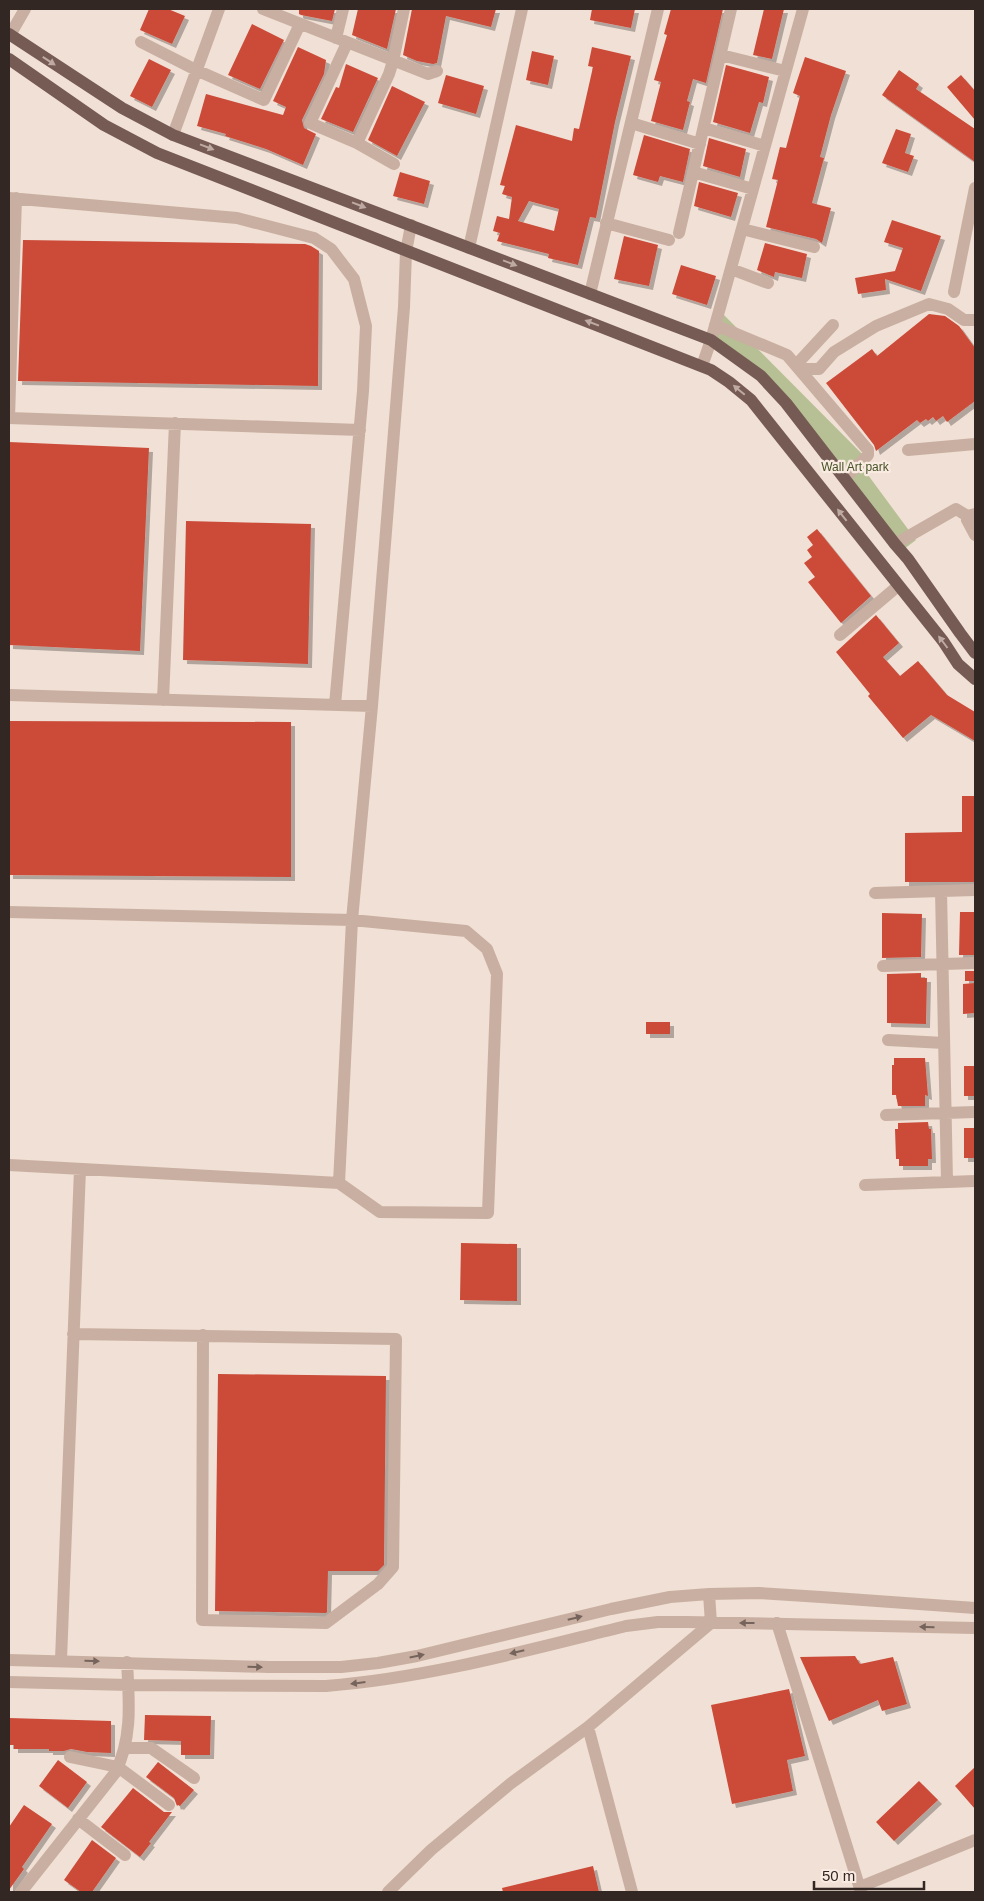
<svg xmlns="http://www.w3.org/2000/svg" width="984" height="1901" font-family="Helvetica,sans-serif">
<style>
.green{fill:#b7c095}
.building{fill:#cb4b39;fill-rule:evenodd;filter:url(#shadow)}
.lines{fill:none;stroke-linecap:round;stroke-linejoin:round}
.minor{stroke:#c9afa1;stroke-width:12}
.major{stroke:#765b54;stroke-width:12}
.oneway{fill:#beaaa2}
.oneway2{fill:#76645c}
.labels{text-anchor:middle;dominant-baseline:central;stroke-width:4.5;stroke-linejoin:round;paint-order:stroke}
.park-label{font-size:12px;fill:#475227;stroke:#f9ebe1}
</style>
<defs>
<filter id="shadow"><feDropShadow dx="4" dy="4" stdDeviation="0" flood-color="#0004"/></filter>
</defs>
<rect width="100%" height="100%" fill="#f1e0d5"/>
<path class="green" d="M 723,314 L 870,462 L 868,475 L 916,540 L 904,549 L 764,374 L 713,341 Z"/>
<path class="building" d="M 149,9 L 168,9 L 185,16 L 172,44 L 140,30 Z
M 299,9 L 335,9 L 332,21 L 301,15 L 299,14 Z
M 358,9 L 396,9 L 387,49 L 352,35 Z
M 412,9 L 496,9 L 491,27 L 446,16 L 437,63 L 433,64 L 417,61 L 403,55 Z
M 592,9 L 635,9 L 631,28 L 590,20 Z
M 671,9 L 723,9 L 706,83 L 693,79 L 687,101 L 690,102 L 683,130 L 651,121 L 661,82 L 654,80 L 667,35 L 664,34 Z
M 764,9 L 784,9 L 772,59 L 753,55 Z
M 252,24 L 284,40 L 260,89 L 228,75 Z
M 298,47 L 326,60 L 324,74 L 302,120 L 304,128 L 316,134 L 303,165 L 266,149 L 225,136 L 226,134 L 197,126 L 206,94 L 283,115 L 286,107 L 273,101 Z
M 592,47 L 631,56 L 615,122 L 596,218 L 590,217 L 578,265 L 548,258 L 549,254 L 497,241 L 500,233 L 493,231 L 497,216 L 509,219 L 512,197 L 502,194 L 505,186 L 500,185 L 516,125 L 572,141 L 574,128 L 579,129 L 593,67 L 588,66 ZM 529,201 L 559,209 L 554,231 L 518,221 Z
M 532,51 L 554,56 L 548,85 L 526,80 Z
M 805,57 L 846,71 L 831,115 L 820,157 L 824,158 L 812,203 L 831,208 L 822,243 L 816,239 L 766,227 L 778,180 L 772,179 L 780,147 L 786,148 L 800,96 L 793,93 Z
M 149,59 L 171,70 L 152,107 L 130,96 Z
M 346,64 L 378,78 L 353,132 L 321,119 L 336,87 L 339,88 Z
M 726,65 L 769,77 L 763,103 L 759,102 L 750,133 L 713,122 Z
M 899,70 L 919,84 L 916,89 L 975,129 L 975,128 L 975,162 L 882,95 Z
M 446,75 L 484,86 L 476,114 L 438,103 Z
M 961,75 L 975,91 L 975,120 L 947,87 Z
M 392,86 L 425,102 L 397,156 L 368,140 Z
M 896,129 L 911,134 L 905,153 L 914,156 L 908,172 L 882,163 Z
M 644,135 L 690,149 L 683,182 L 660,176 L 658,182 L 633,175 Z
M 709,138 L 746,149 L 740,177 L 703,166 Z
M 400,172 L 430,181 L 424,204 L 393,196 Z
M 699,182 L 738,193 L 731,217 L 694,206 Z
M 892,220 L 941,236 L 921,291 L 885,279 L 886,290 L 858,294 L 855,278 L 895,271 L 903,248 L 884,242 Z
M 624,236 L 658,245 L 649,286 L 614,279 Z
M 23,240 L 305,244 L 311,246 L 319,251 L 318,386 L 18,381 Z
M 765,243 L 807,254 L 802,278 L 775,272 L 774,277 L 757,270 Z
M 681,265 L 716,276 L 707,305 L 672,294 Z
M 929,314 L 945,316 L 959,326 L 975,348 L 975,401 L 947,422 L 943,416 L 936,421 L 933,417 L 928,421 L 926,419 L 920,423 L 917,420 L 876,451 L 874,445 L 826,383 L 872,349 L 877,356 Z
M 9,442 L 149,448 L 140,651 L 9,645 Z
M 186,521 L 311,524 L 308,664 L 183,660 Z
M 817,529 L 871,596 L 841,623 L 808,582 L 815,577 L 804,563 L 812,557 L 807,550 L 813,545 L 807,537 Z
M 876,615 L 899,643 L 883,657 L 900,676 L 918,661 L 947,695 L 975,712 L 975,741 L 931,715 L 903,738 L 868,696 L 870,694 L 836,652 Z
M 9,721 L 291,722 L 291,877 L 9,875 Z
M 962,796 L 975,796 L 975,882 L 905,882 L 905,833 L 962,832 Z
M 960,912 L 975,912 L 975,955 L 959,955 Z
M 882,913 L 922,914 L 921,957 L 882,958 Z
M 965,971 L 975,971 L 975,981 L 965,981 Z
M 921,973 L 921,978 L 927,978 L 926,1024 L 887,1023 L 887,974 Z
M 975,983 L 975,1013 L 963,1014 L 963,984 Z
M 646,1022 L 670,1022 L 670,1034 L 646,1034 Z
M 894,1058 L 925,1058 L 928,1096 L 925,1095 L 925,1106 L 898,1106 L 896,1095 L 892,1095 L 892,1065 L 894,1065 Z
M 964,1066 L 975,1066 L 975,1096 L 964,1096 Z
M 928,1122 L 929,1129 L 931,1129 L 932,1159 L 928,1159 L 928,1166 L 899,1166 L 899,1159 L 896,1159 L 895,1129 L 898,1129 L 898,1123 Z
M 964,1128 L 975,1128 L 975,1158 L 964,1158 Z
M 461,1243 L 517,1244 L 517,1301 L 460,1300 Z
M 218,1374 L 386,1376 L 384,1565 L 378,1571 L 328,1571 L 327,1612 L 326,1613 L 215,1611 Z
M 855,1656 L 860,1664 L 893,1657 L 907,1704 L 882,1711 L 878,1700 L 829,1721 L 800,1657 Z
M 789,1689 L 805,1756 L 787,1760 L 793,1791 L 732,1804 L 711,1705 Z
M 145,1715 L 211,1716 L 210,1755 L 181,1755 L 181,1741 L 144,1740 Z
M 9,1718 L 111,1721 L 111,1753 L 87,1752 L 71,1749 L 64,1751 L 49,1751 L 49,1749 L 14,1749 L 14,1745 L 9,1745 Z
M 58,1760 L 87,1782 L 68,1808 L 39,1786 Z
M 158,1762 L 194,1790 L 180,1806 L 178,1805 L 177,1806 L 174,1798 L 146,1777 Z
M 975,1767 L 975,1809 L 955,1786 Z
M 919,1781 L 938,1800 L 894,1841 L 876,1822 Z
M 133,1788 L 164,1812 L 172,1812 L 149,1842 L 151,1843 L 140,1857 L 101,1827 Z
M 24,1805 L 52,1824 L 22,1867 L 24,1869 L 9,1890 L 9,1827 Z
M 92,1840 L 116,1858 L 92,1892 L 81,1892 L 64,1880 Z
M 593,1866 L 599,1892 L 503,1892 L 502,1888 Z"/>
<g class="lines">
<path class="minor" d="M 263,9 L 428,74 L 437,71
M 10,35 L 25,9
M 336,38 L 343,9
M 141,42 L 196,70 L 264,100 L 300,24
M 347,43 L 310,123 L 357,143
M 721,55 L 785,71
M 631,123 L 700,144
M 704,128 L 765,146
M 173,135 L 219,9
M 394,164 L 357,143 L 389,74 L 393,61 L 404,9
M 693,172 L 753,189
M 9,198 L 237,218 L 314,238 L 331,249 L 354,279 L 366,326 L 363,391 L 335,705
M 606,223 L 669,240
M 742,229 L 814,247
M 679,233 L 731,9
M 469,248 L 522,9
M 731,269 L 768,283
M 954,292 L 975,188
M 590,294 L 658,9
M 715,325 L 787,355 L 868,450 L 868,455 L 845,478
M 796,365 L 833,325
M 702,366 L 711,340 L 803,9
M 800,369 L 819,369 L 834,352 L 876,326 L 929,304 L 948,309 L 964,320 L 975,320
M 9,418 L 360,430
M 9,418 L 16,198
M 908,450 L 975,444
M 975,514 L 971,515 L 967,520 L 975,535
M 895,544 L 956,509 L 969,517
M 840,635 L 898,586
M 9,695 L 372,706
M 163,700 L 175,423
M 941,891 L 947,1181
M 875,893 L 975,890
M 9,912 L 352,920 L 466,931 L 487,949 L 497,974 L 488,1213 L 380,1212 L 339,1183 L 9,1165
M 883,966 L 975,963
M 888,1040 L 944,1043
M 886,1115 L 975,1112
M 339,1183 L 352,920 L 372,706 L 404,307 L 406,252 L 411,225
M 865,1185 L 975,1181
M 73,1334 L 396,1339 L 393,1567 L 378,1584 L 326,1623 L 202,1620 L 203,1335
M 777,1623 L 861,1892
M 9,1660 L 268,1667 L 341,1667 L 378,1663 L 417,1656 L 611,1609 L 670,1597 L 709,1594 L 759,1593 L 821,1597 L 975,1608
M 61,1660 L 80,1169
M 9,1682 L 129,1685 L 326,1686 C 428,1678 528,1650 626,1626 L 658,1622 L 687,1622 L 975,1628
M 588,1727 L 632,1892
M 125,1748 L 151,1748 L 194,1778
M 70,1757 L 118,1767 L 169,1805
M 78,1819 L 125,1855
M 860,1887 L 975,1840
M 21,1892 L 115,1773 C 133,1738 129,1700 127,1662
M 388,1892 L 431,1850 L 510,1784 L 588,1727 L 711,1623 L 709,1594"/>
<path class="major" d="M 9,34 L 122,108 L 173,135 L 711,340 L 761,376 L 786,403 L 895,544 L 908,559 L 960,633 L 975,653
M 9,59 L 104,125 L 157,153 L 711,370 L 729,382 L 751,400 L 943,641 L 958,664 L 975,679"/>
</g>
<defs><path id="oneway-solid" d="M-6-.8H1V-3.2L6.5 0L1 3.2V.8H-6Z" transform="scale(1.25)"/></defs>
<g class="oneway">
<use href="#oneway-solid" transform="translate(49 61) rotate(33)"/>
<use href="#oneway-solid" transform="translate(207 147) rotate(21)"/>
<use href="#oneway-solid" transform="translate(359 205) rotate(21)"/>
<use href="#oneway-solid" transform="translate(510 263) rotate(21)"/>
<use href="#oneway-solid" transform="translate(592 323) rotate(-159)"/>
<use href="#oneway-solid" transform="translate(739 390) rotate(-140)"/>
<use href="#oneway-solid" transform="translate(842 515) rotate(-128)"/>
<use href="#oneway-solid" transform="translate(943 642) rotate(-127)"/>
</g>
<g class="oneway2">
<use href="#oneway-solid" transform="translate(575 1618) rotate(-14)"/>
<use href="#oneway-solid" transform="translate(747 1623) rotate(-180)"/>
<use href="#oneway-solid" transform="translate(927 1627) rotate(-179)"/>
<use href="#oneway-solid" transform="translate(517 1652) rotate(167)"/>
<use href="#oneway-solid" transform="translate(417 1656) rotate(-12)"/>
<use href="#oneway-solid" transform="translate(92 1661) rotate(2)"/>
<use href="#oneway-solid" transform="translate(255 1667) rotate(2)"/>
<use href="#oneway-solid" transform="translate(358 1683) rotate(173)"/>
</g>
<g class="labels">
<g class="park-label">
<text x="855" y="467">Wall Art park</text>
</g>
</g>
<rect width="984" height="1901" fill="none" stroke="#332724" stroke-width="20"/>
<path d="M814 1881v8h110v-8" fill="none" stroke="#332724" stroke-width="2.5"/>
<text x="822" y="1881" font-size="15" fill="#332724" stroke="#f9ebe1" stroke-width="4" paint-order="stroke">50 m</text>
</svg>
